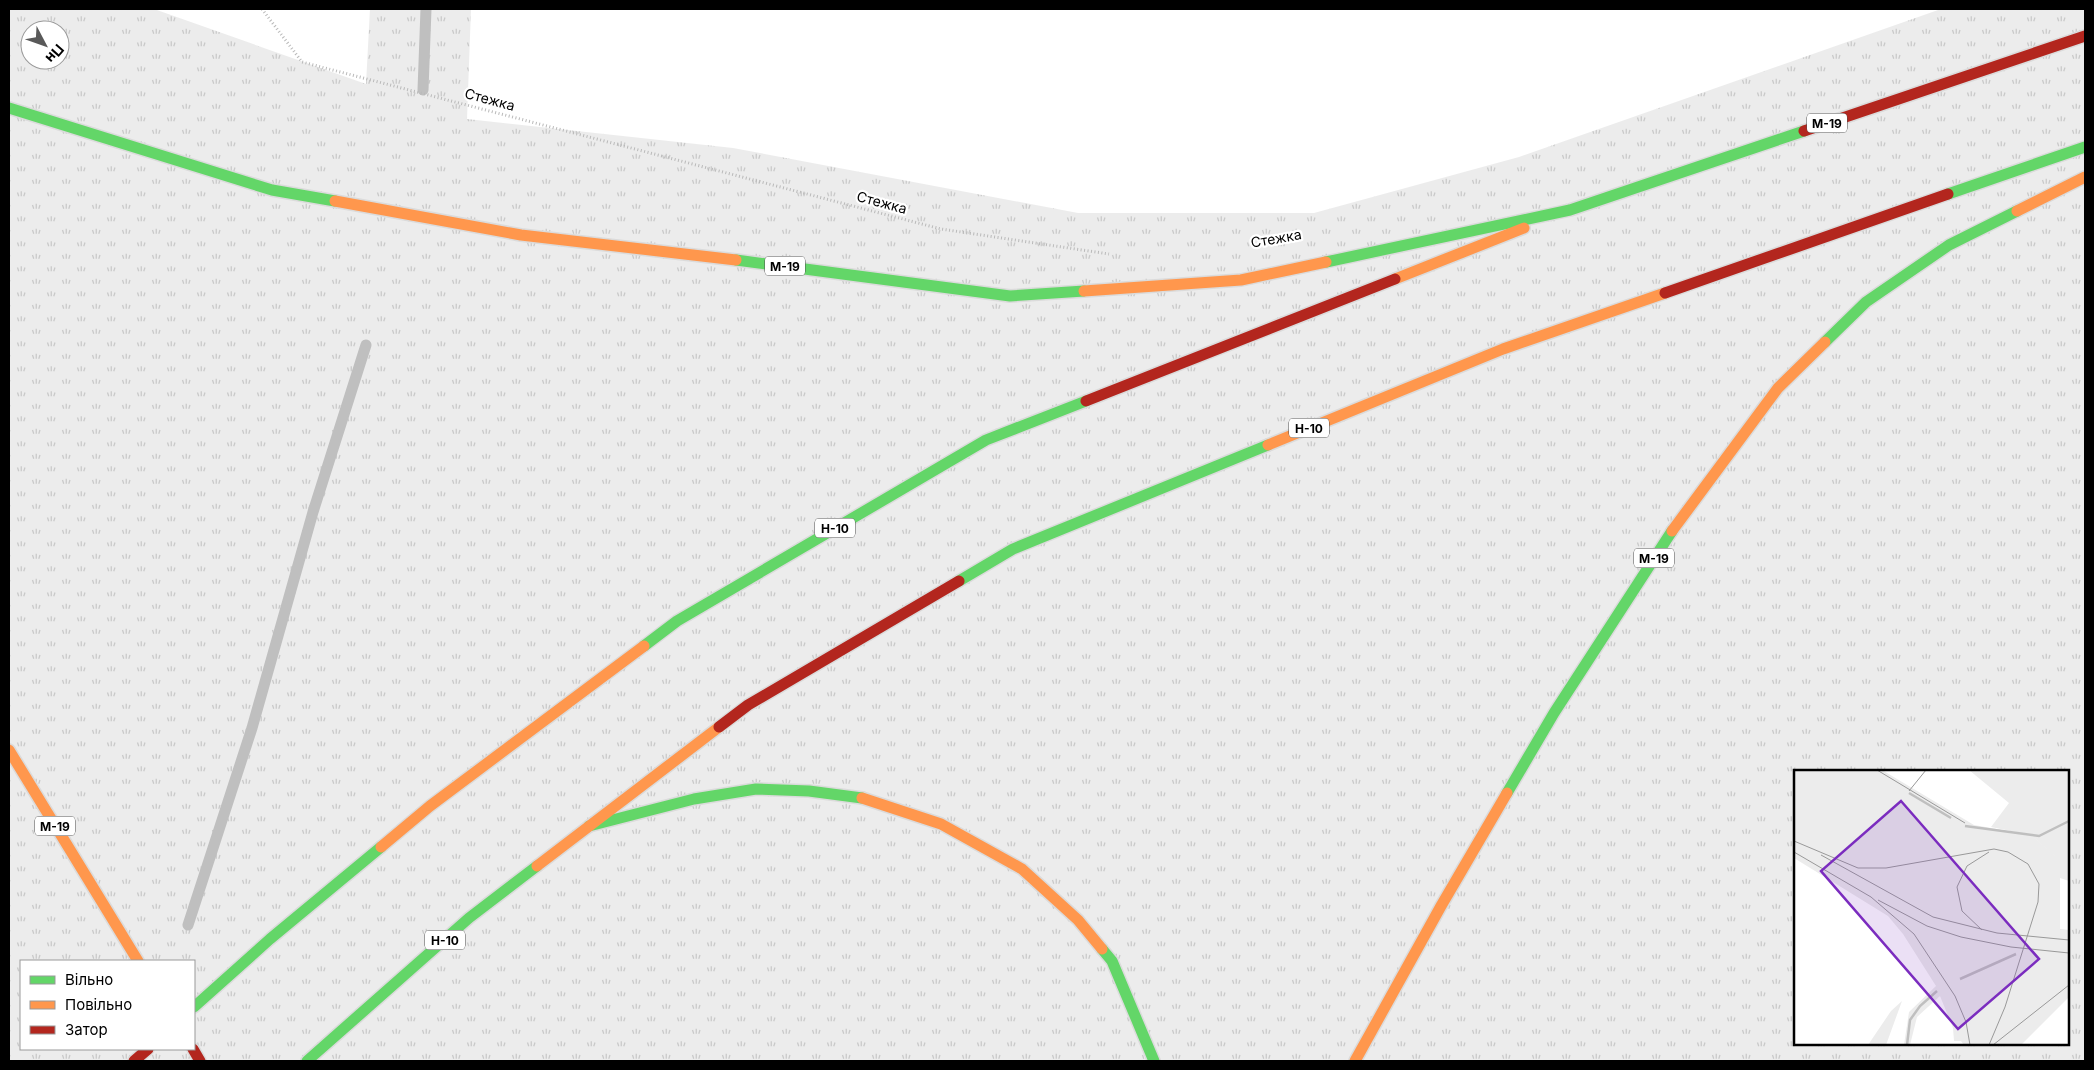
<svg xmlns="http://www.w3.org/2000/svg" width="2094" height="1070" font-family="Inter,sans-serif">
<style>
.grass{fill:url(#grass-tufts);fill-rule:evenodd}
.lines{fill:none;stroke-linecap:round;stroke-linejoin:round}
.stream{stroke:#bfbfbf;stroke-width:11}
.fast-casing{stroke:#dbdbdb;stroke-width:14}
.slow-casing{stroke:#dbdbdb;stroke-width:14}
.jam-casing{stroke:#dbdbdb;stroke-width:14}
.path{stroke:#b9b9b9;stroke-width:3;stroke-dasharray:1 2.5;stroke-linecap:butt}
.fast{stroke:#63d668;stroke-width:11}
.slow{stroke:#ff974d;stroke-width:11}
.jam{stroke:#b3261e;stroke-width:11}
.labels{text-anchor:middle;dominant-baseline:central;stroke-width:4.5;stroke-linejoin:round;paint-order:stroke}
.shield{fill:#fff;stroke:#4c4c4c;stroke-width:1}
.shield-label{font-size:12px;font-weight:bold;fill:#000}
.street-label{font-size:14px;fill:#000;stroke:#fff}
.inset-river{fill:none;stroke:#bfbfbf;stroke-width:2.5}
.inset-road{fill:none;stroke:#999;stroke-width:1}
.view{fill:#7b2cbf;fill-opacity:0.15;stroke:#7b2cbf;stroke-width:2.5}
.inset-edge{fill:none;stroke:#000;stroke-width:2.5}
</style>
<defs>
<pattern id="grass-tufts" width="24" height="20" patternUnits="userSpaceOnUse" patternTransform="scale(1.25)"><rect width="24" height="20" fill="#ececec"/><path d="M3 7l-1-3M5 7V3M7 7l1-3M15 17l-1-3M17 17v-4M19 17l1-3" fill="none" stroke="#c9c9c9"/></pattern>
</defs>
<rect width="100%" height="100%" fill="#fff"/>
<path class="grass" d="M 9,9 L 154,9 L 366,84 L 370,9 L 471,9 L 467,119 L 733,148 L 1078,213 L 1314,213 L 1519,157 L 1941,9 L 2085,9 L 2085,1061 L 9,1061 ZM 30,30 L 60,30 L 60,60 L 30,60 ZM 1795,771 L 2068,771 L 2068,1044 L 1795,1044 ZM 21,961 L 194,961 L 194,1049 L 21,1049 Z"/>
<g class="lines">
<path class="stream" d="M 423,90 L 426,9
M 188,925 L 252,728 L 313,512 L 366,345"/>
<g class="fast-casing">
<path id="fast" d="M 9,108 L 272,190 L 335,201
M 1948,194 L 2085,147
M 736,260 L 1010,296 L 1084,291
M 1326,262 L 1570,210 L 1804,131
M 1825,342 L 1866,302 L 1949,245 L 2017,211
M 959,581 L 1013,549 L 1268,445
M 644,646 L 677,621 L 986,440 L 1086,401
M 1507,793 L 1554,713 L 1672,531
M 589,826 L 694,799 L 756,789 L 809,791 L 862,798
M 1102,949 L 1112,961 L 1154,1061
M 194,1007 L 270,939 L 381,847
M 307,1061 L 469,918 L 537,866"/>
</g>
<g class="slow-casing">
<path id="slow" d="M 335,201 L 521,235 L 736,260
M 2017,211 L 2085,177
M 1395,279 L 1524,228
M 1084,291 L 1241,280 L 1326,262
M 1268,445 L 1503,349 L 1665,293
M 1672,531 L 1778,388 L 1825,342
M 9,750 L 138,961
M 862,798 L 941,824 L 1022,869 L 1078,920 L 1102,949
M 381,847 L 430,806 L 644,646
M 537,866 L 719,727
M 1355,1061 L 1441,906 L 1507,793"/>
</g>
<g class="jam-casing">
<path id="jam" d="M 1804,131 L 2085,36
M 1665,293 L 1948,194
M 1086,401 L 1395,279
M 719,727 L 748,705 L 959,581
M 193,1049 L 200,1061
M 134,1061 L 148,1049"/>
</g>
<path class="path" d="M 262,9 L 302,62 L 941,229 L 1109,254"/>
<use href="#fast" class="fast"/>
<use href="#slow" class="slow"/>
<use href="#jam" class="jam"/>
</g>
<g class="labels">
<g class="shield">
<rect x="1807" y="113.5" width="40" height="19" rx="4"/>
<rect x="765" y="256.5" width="40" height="19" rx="4"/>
<rect x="1289" y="418.5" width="40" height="19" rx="4"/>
<rect x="815" y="518.5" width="40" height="19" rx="4"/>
<rect x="1634" y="548.5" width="40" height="19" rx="4"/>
<rect x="35" y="816.5" width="40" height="19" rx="4"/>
<rect x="425" y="930.5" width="40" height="19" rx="4"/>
</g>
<g class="shield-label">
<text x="1827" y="123">М-19</text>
<text x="785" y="266">М-19</text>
<text x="1309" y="428">Н-10</text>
<text x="835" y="528">Н-10</text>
<text x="1654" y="558">М-19</text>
<text x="55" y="826">М-19</text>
<text x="445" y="940">Н-10</text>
</g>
<g class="street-label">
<text transform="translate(490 99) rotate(15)">Стежка</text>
<text transform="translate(882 202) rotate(15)">Стежка</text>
<text transform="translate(1276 238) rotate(-10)">Стежка</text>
</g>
</g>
<g transform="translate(1794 770)">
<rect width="275" height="275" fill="#fff"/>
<path d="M 0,0 L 88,0 L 180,55 L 237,65 L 266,90 L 266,159 L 275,160 L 275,227 L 227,275 L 170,275 L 167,271 L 160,271 L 159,258 L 146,226 L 123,247 L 116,275 L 110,275 L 115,242 L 142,216 L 109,164 L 94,146 L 0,88 ZM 108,231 L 92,275 L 74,275 L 97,241 Z" fill="#ececec"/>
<path d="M 175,0 L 275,0 L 275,111 L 266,108 L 265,90 L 237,65 L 197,57 L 215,33 Z" fill="#ececec"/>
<path class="inset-river" d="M 115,23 L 157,48M 171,56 L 245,66 L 275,51M 166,209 L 222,184M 113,275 L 116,250 L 126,236 L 143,221"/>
<path class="inset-road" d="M 83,0 L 171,53M 115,21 L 132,0M 0,71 L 64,98 L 92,98 L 200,79 L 214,82 L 234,94 L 245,114 L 244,132 L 211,237 L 195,275M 0,82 L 77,127 L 120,164 L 161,226 L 172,252 L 176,275M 27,85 L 139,147 L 203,163 L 275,170M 84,130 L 133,156 L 167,167 L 217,177 L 275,183M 188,160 L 168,141 L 163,117 L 173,96 L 195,82M 199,275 L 275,215"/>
<path class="view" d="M 107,31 L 245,189 L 164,259 L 27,101 Z"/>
<rect width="275" height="275" class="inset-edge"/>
</g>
<rect width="2094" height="1070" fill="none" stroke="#000000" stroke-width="20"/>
<rect x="20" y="960" width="175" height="90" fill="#ffffff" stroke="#999999"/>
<rect x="30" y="976" width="25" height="8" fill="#63d668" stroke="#999999"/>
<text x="65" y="985" font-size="15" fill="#000000">Вільно</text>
<rect x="30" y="1001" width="25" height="8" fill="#ff974d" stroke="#999999"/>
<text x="65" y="1010" font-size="15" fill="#000000">Повільно</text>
<rect x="30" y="1026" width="25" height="8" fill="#b3261e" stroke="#999999"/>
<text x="65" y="1035" font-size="15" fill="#000000">Затор</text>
<g transform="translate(45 45) rotate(131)"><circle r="24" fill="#ffffff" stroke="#999999"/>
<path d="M0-4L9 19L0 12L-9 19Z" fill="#595959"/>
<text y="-8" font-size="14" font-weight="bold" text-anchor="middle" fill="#000000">Пн</text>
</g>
</svg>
